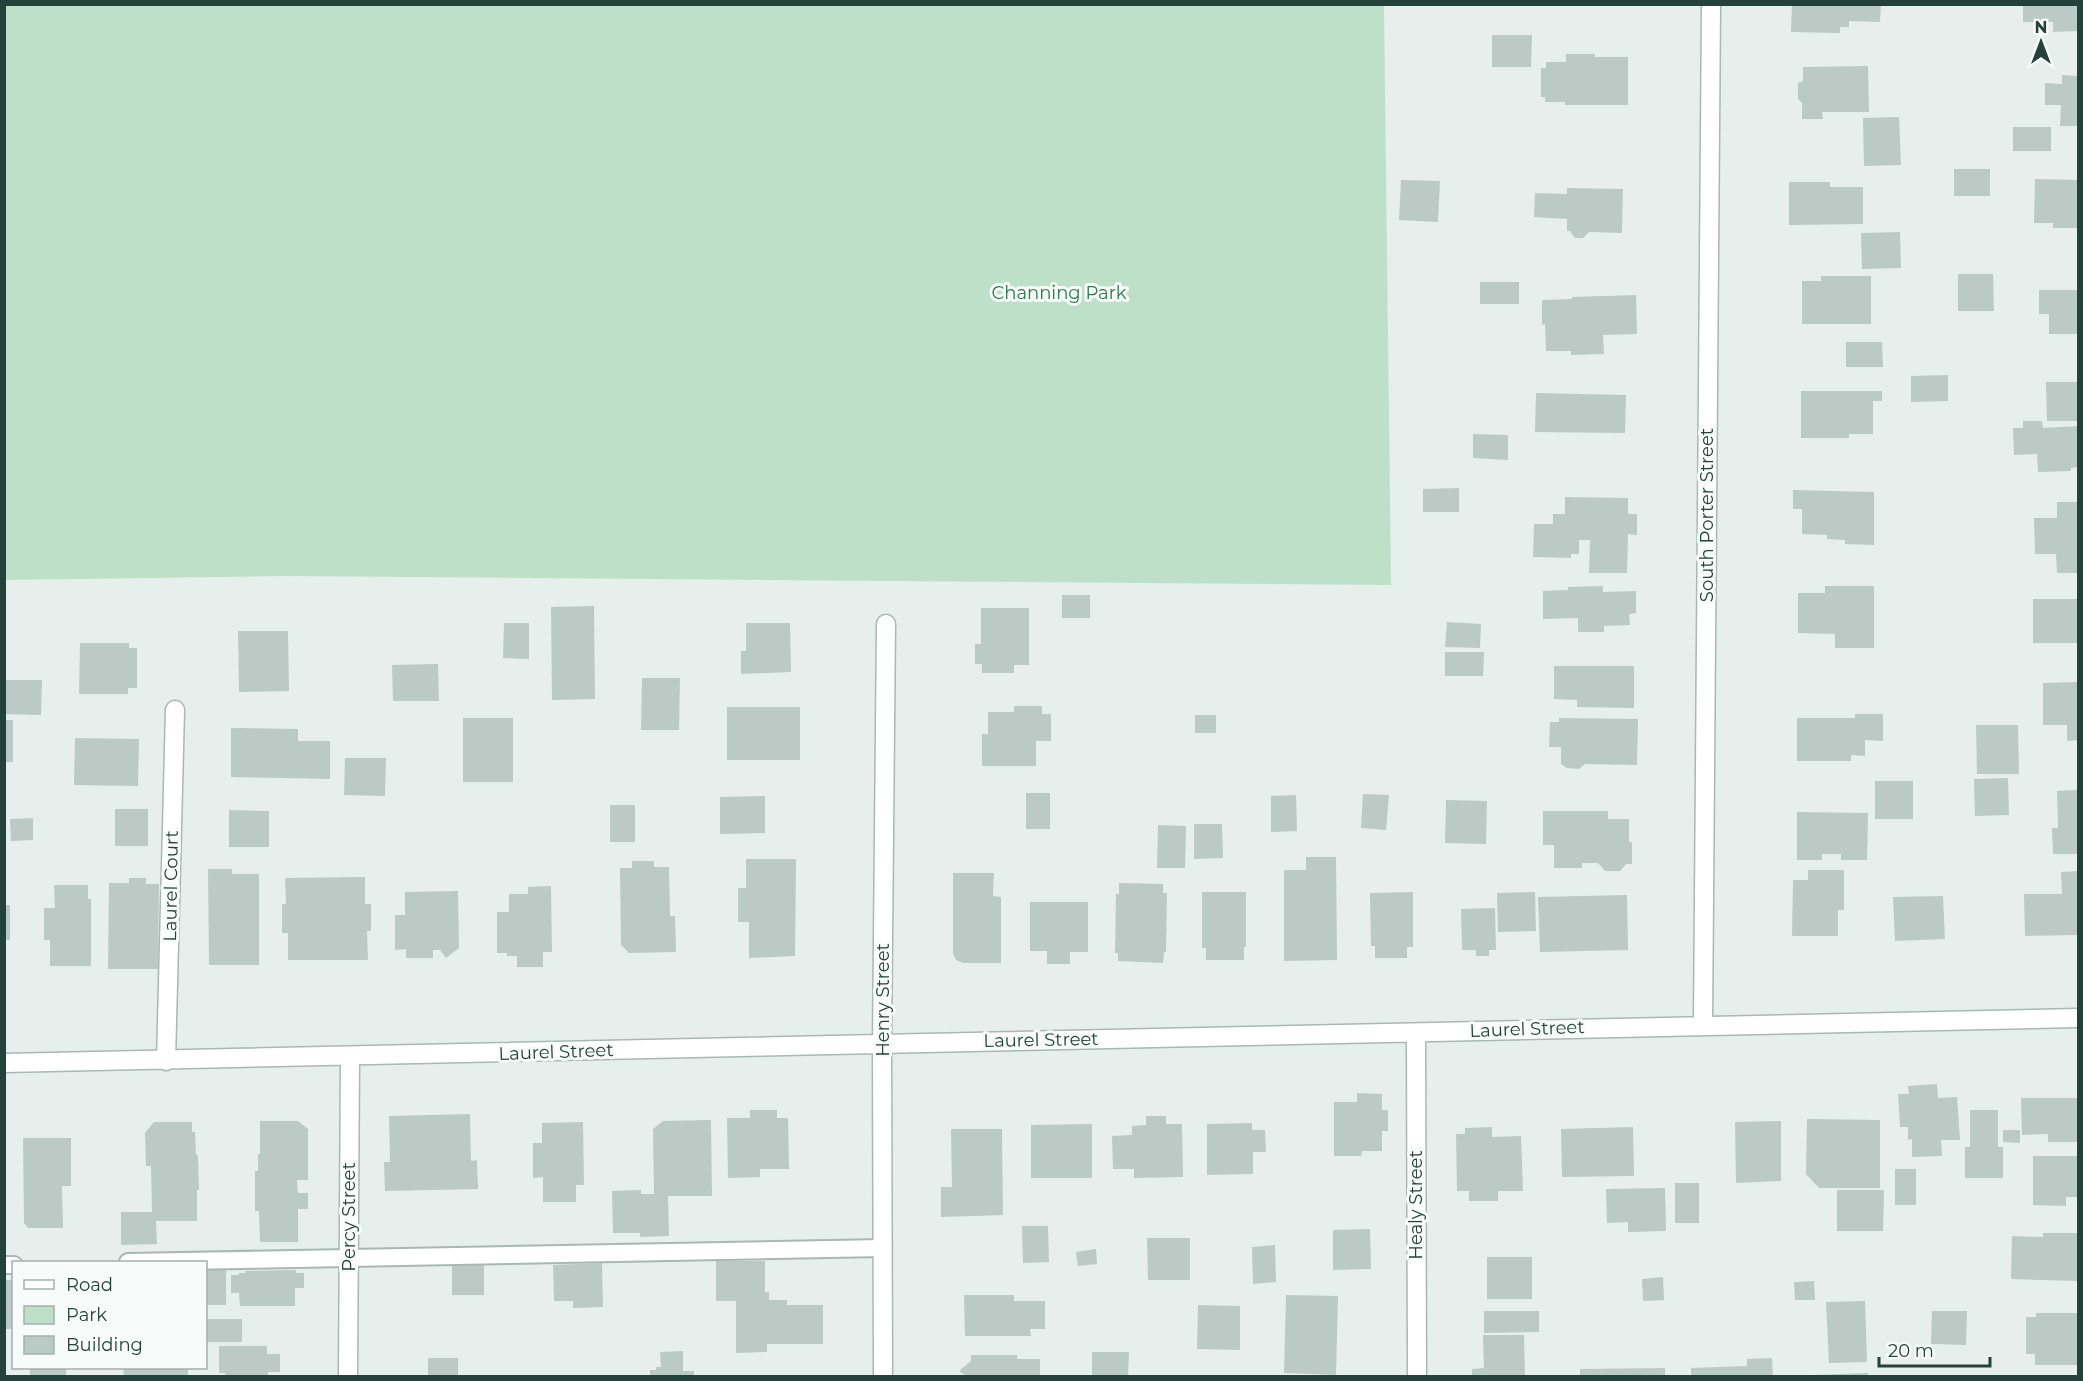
<svg xmlns="http://www.w3.org/2000/svg" width="2083" height="1381" font-family="Montserrat,sans-serif">
<style>
.green{fill:#bfe0c8}
.building{fill:#bbcac4}
.lines{fill:none;stroke-linecap:round;stroke-linejoin:round}
.lane-casing{stroke:#a8b8b2;stroke-width:20}
.street-casing{stroke:#a8b8b2;stroke-width:21}
.lane{stroke:#fff;stroke-width:16}
.street{stroke:#fff;stroke-width:18}
.labels{text-anchor:middle;dominant-baseline:central;stroke-width:6;stroke-linejoin:round;paint-order:stroke}
.park-label{font-size:18px;fill:#2d7a4b;stroke:#f7fbf9}
.street-label{font-size:18px;fill:#24423a;stroke:#f7fbf9}
</style>
<rect width="100%" height="100%" fill="#e6efeb"/>
<path class="green" d="M 4,5 L 1384,5 L 1391,585 L 286,576 L 5,580 Z"/>
<path class="building" d="M 1792,4 L 1881,4 L 1880,22 L 1849,21 L 1849,27 L 1840,27 L 1840,33 L 1791,32 Z
M 2023,4 L 2078,4 L 2078,31 L 2053,32 L 2053,22 L 2023,22 Z
M 1492,35 L 1532,35 L 1531,67 L 1492,67 Z
M 1566,54 L 1595,54 L 1595,57 L 1628,57 L 1628,105 L 1565,105 L 1565,102 L 1545,102 L 1545,97 L 1541,97 L 1541,68 L 1546,68 L 1546,62 L 1566,62 Z
M 1868,66 L 1869,112 L 1822,112 L 1823,119 L 1802,119 L 1802,103 L 1798,99 L 1798,83 L 1803,81 L 1803,67 Z
M 2062,75 L 2078,76 L 2078,126 L 2060,126 L 2061,105 L 2045,105 L 2045,83 L 2062,84 Z
M 1899,117 L 1901,165 L 1864,166 L 1863,118 Z
M 2013,127 L 2051,127 L 2051,151 L 2013,151 Z
M 1954,169 L 1990,169 L 1990,196 L 1954,196 Z
M 2035,179 L 2078,180 L 2078,228 L 2053,228 L 2053,223 L 2034,223 Z
M 1401,180 L 1440,181 L 1438,222 L 1399,220 Z
M 1789,182 L 1830,182 L 1830,187 L 1863,187 L 1863,224 L 1789,225 Z
M 1567,188 L 1623,189 L 1622,233 L 1589,232 L 1583,238 L 1575,238 L 1570,231 L 1567,231 L 1567,219 L 1534,217 L 1535,193 L 1567,194 Z
M 1900,232 L 1901,268 L 1862,269 L 1861,233 Z
M 1958,274 L 1993,274 L 1994,311 L 1958,311 Z
M 1821,276 L 1871,276 L 1871,324 L 1802,324 L 1802,281 L 1821,281 Z
M 1480,282 L 1519,282 L 1519,304 L 1480,304 Z
M 2039,290 L 2078,290 L 2078,334 L 2049,334 L 2049,314 L 2039,314 Z
M 1636,295 L 1637,334 L 1603,335 L 1604,354 L 1571,355 L 1571,351 L 1546,351 L 1545,324 L 1542,325 L 1542,300 L 1572,299 L 1572,297 Z
M 1846,342 L 1882,342 L 1883,367 L 1846,367 Z
M 1948,375 L 1948,401 L 1911,402 L 1911,376 Z
M 2046,382 L 2078,382 L 2078,421 L 2047,421 Z
M 1801,391 L 1882,391 L 1882,401 L 1873,401 L 1873,434 L 1849,434 L 1849,438 L 1801,438 Z
M 1536,393 L 1626,395 L 1625,433 L 1535,432 Z
M 2023,421 L 2042,421 L 2043,428 L 2078,426 L 2078,467 L 2071,468 L 2071,471 L 2038,472 L 2037,454 L 2014,455 L 2013,428 L 2023,428 Z
M 1473,434 L 1508,435 L 1508,460 L 1473,458 Z
M 1459,488 L 1459,512 L 1423,512 L 1423,489 Z
M 1793,490 L 1874,492 L 1874,545 L 1845,544 L 1845,540 L 1827,539 L 1827,535 L 1802,534 L 1802,509 L 1793,509 Z
M 1565,497 L 1628,498 L 1628,514 L 1637,514 L 1637,535 L 1628,534 L 1627,573 L 1589,573 L 1590,540 L 1579,540 L 1579,554 L 1571,554 L 1571,558 L 1533,557 L 1534,524 L 1553,524 L 1553,514 L 1565,514 Z
M 2057,502 L 2078,502 L 2078,573 L 2057,573 L 2056,554 L 2035,554 L 2034,518 L 2057,518 Z
M 1603,586 L 1603,592 L 1636,591 L 1636,613 L 1629,614 L 1630,625 L 1604,626 L 1604,632 L 1578,632 L 1578,618 L 1543,619 L 1543,591 L 1568,590 L 1568,587 Z
M 1825,586 L 1874,586 L 1874,648 L 1835,648 L 1835,634 L 1798,633 L 1798,593 L 1825,593 Z
M 1062,595 L 1090,595 L 1090,618 L 1062,618 Z
M 2033,599 L 2078,599 L 2078,643 L 2033,643 Z
M 594,606 L 595,699 L 552,700 L 551,607 Z
M 981,608 L 1029,608 L 1029,665 L 1014,665 L 1014,673 L 982,673 L 982,664 L 975,664 L 975,644 L 981,644 Z
M 1447,622 L 1481,624 L 1480,648 L 1445,647 Z
M 504,623 L 529,623 L 529,659 L 503,658 Z
M 746,623 L 790,623 L 791,672 L 741,674 L 741,651 L 746,651 Z
M 238,631 L 288,631 L 289,691 L 239,692 Z
M 80,643 L 129,643 L 129,648 L 137,648 L 137,688 L 128,688 L 128,694 L 79,694 Z
M 1445,652 L 1484,652 L 1483,676 L 1445,676 Z
M 438,664 L 439,701 L 393,701 L 392,665 Z
M 1554,666 L 1634,666 L 1634,708 L 1577,707 L 1577,700 L 1554,699 Z
M 642,678 L 680,678 L 679,730 L 641,730 Z
M 5,680 L 42,680 L 41,715 L 4,714 Z
M 2078,682 L 2078,740 L 2067,741 L 2067,725 L 2043,725 L 2043,683 Z
M 1014,706 L 1042,706 L 1042,714 L 1051,714 L 1051,741 L 1036,741 L 1036,766 L 982,766 L 982,734 L 988,734 L 988,712 L 1014,712 Z
M 727,707 L 800,707 L 800,760 L 727,760 Z
M 1855,714 L 1883,714 L 1883,741 L 1865,740 L 1865,756 L 1851,755 L 1851,761 L 1797,761 L 1797,718 L 1855,718 Z
M 1195,715 L 1216,715 L 1216,733 L 1195,733 Z
M 463,718 L 513,718 L 513,782 L 463,782 Z
M 1559,718 L 1638,719 L 1637,765 L 1585,764 L 1579,769 L 1567,768 L 1561,764 L 1561,747 L 1549,747 L 1550,722 L 1559,722 Z
M 5,720 L 13,720 L 13,762 L 5,762 Z
M 1976,725 L 2018,725 L 2019,774 L 1977,774 Z
M 231,728 L 298,729 L 298,741 L 330,741 L 330,779 L 231,777 Z
M 75,738 L 139,739 L 138,786 L 74,785 Z
M 345,758 L 386,758 L 385,796 L 344,795 Z
M 2008,778 L 2009,815 L 1975,816 L 1974,779 Z
M 1875,781 L 1913,781 L 1913,819 L 1875,819 Z
M 2078,790 L 2078,854 L 2053,854 L 2052,828 L 2058,828 L 2057,791 Z
M 1026,793 L 1050,793 L 1050,829 L 1026,829 Z
M 1363,794 L 1389,795 L 1386,830 L 1361,828 Z
M 1296,795 L 1297,831 L 1271,832 L 1271,796 Z
M 765,796 L 765,833 L 720,834 L 720,797 Z
M 1446,800 L 1487,801 L 1486,844 L 1445,843 Z
M 610,805 L 635,805 L 635,842 L 610,842 Z
M 115,809 L 148,809 L 148,846 L 115,846 Z
M 229,810 L 269,811 L 269,847 L 229,847 Z
M 1543,811 L 1608,811 L 1608,819 L 1629,819 L 1629,842 L 1632,842 L 1632,864 L 1626,864 L 1620,871 L 1605,871 L 1598,863 L 1582,863 L 1582,868 L 1554,868 L 1554,845 L 1543,845 Z
M 1797,812 L 1868,813 L 1867,860 L 1841,860 L 1841,854 L 1822,854 L 1822,860 L 1797,860 Z
M 33,818 L 33,840 L 11,841 L 10,819 Z
M 1194,824 L 1222,824 L 1223,858 L 1194,859 Z
M 1158,825 L 1186,826 L 1185,868 L 1157,868 Z
M 1306,857 L 1336,857 L 1337,960 L 1284,961 L 1284,870 L 1306,870 Z
M 746,859 L 796,859 L 795,956 L 749,958 L 749,922 L 738,922 L 738,888 L 746,888 Z
M 632,861 L 654,861 L 654,867 L 669,867 L 670,916 L 675,916 L 676,952 L 629,953 L 621,945 L 620,868 L 632,868 Z
M 208,869 L 232,869 L 232,874 L 259,874 L 259,965 L 209,965 Z
M 1808,870 L 1844,870 L 1844,910 L 1838,910 L 1838,936 L 1792,936 L 1793,880 L 1808,880 Z
M 2078,871 L 2078,935 L 2025,936 L 2024,894 L 2062,894 L 2061,872 Z
M 953,873 L 994,873 L 993,896 L 1001,897 L 1001,963 L 963,963 L 956,960 L 953,954 Z
M 365,877 L 365,904 L 371,904 L 371,931 L 367,931 L 368,960 L 288,960 L 288,933 L 282,933 L 282,904 L 286,904 L 285,878 Z
M 129,878 L 146,878 L 146,884 L 159,884 L 158,969 L 108,969 L 109,883 L 129,883 Z
M 1119,883 L 1163,884 L 1163,893 L 1167,893 L 1166,952 L 1164,952 L 1163,963 L 1118,961 L 1118,953 L 1115,953 L 1116,894 L 1119,894 Z
M 54,885 L 88,885 L 88,899 L 91,899 L 91,966 L 50,966 L 50,940 L 44,940 L 44,908 L 55,908 Z
M 551,886 L 552,952 L 543,952 L 543,967 L 517,967 L 517,956 L 507,956 L 507,953 L 497,953 L 497,912 L 509,912 L 509,894 L 528,894 L 528,887 Z
M 458,891 L 459,948 L 446,958 L 440,950 L 433,950 L 433,958 L 406,958 L 406,949 L 395,950 L 395,915 L 405,915 L 405,892 Z
M 1202,892 L 1246,892 L 1246,947 L 1244,947 L 1244,960 L 1206,960 L 1206,948 L 1202,948 Z
M 1413,892 L 1413,947 L 1407,947 L 1407,958 L 1375,958 L 1375,946 L 1371,946 L 1370,893 Z
M 1535,892 L 1536,931 L 1498,932 L 1497,893 Z
M 1627,895 L 1628,950 L 1540,952 L 1538,897 Z
M 1943,896 L 1945,939 L 1895,941 L 1893,897 Z
M 1030,902 L 1088,902 L 1088,952 L 1070,952 L 1070,964 L 1047,964 L 1047,951 L 1030,951 Z
M 4,905 L 10,905 L 10,940 L 4,940 Z
M 1495,908 L 1496,950 L 1489,950 L 1489,956 L 1476,956 L 1476,950 L 1462,950 L 1461,909 Z
M 1937,1084 L 1938,1098 L 1957,1097 L 1960,1140 L 1941,1140 L 1942,1156 L 1912,1157 L 1912,1139 L 1908,1140 L 1908,1127 L 1900,1127 L 1898,1094 L 1909,1094 L 1908,1086 Z
M 1357,1093 L 1382,1094 L 1382,1110 L 1388,1110 L 1388,1131 L 1382,1131 L 1382,1151 L 1362,1151 L 1361,1156 L 1334,1156 L 1334,1102 L 1357,1102 Z
M 2021,1098 L 2078,1098 L 2078,1142 L 2048,1142 L 2048,1134 L 2022,1135 Z
M 750,1110 L 777,1110 L 777,1118 L 788,1118 L 789,1169 L 760,1169 L 760,1177 L 728,1178 L 727,1118 L 750,1118 Z
M 1970,1110 L 1998,1110 L 1998,1147 L 2003,1147 L 2003,1178 L 1965,1178 L 1965,1147 L 1970,1147 Z
M 470,1114 L 471,1161 L 477,1160 L 478,1189 L 385,1191 L 384,1162 L 390,1162 L 389,1116 Z
M 1146,1116 L 1166,1116 L 1166,1124 L 1182,1124 L 1183,1177 L 1134,1178 L 1134,1169 L 1113,1169 L 1112,1136 L 1132,1135 L 1132,1126 L 1146,1125 Z
M 1807,1119 L 1880,1120 L 1880,1188 L 1819,1188 L 1806,1174 Z
M 711,1120 L 712,1196 L 668,1196 L 669,1236 L 640,1237 L 640,1233 L 613,1233 L 612,1191 L 641,1190 L 641,1194 L 654,1194 L 653,1129 L 663,1121 Z
M 260,1121 L 298,1121 L 308,1129 L 308,1180 L 297,1180 L 298,1193 L 308,1193 L 308,1209 L 298,1209 L 298,1242 L 260,1242 L 259,1211 L 255,1211 L 255,1171 L 258,1171 L 258,1154 L 260,1154 Z
M 1781,1121 L 1781,1181 L 1736,1183 L 1735,1122 Z
M 154,1122 L 192,1122 L 192,1132 L 195,1132 L 196,1155 L 198,1155 L 199,1190 L 197,1190 L 197,1221 L 156,1221 L 157,1244 L 121,1245 L 121,1212 L 152,1212 L 151,1166 L 146,1166 L 145,1133 Z
M 583,1122 L 584,1185 L 576,1185 L 576,1202 L 543,1202 L 543,1177 L 533,1178 L 533,1143 L 542,1143 L 542,1123 Z
M 1252,1123 L 1252,1130 L 1265,1130 L 1266,1152 L 1253,1152 L 1253,1174 L 1207,1175 L 1207,1124 Z
M 1092,1124 L 1092,1178 L 1031,1178 L 1031,1125 Z
M 1492,1127 L 1492,1137 L 1521,1136 L 1523,1191 L 1498,1191 L 1498,1201 L 1469,1201 L 1469,1191 L 1457,1191 L 1456,1134 L 1465,1134 L 1465,1128 Z
M 1633,1127 L 1634,1176 L 1562,1177 L 1561,1129 Z
M 951,1129 L 1002,1129 L 1003,1215 L 941,1217 L 941,1187 L 952,1187 Z
M 2003,1130 L 2020,1130 L 2020,1143 L 2003,1142 Z
M 23,1138 L 71,1138 L 71,1186 L 62,1186 L 63,1228 L 28,1228 L 24,1223 Z
M 2033,1156 L 2078,1156 L 2078,1197 L 2066,1197 L 2066,1206 L 2033,1205 Z
M 1895,1169 L 1916,1169 L 1916,1205 L 1895,1205 Z
M 1675,1183 L 1699,1183 L 1699,1223 L 1675,1223 Z
M 1665,1188 L 1666,1231 L 1628,1232 L 1628,1222 L 1607,1223 L 1606,1189 Z
M 1837,1190 L 1884,1190 L 1883,1231 L 1837,1231 Z
M 1022,1226 L 1048,1226 L 1049,1262 L 1023,1263 Z
M 1370,1229 L 1371,1269 L 1333,1270 L 1333,1230 Z
M 2043,1233 L 2078,1233 L 2078,1281 L 2011,1279 L 2012,1236 L 2043,1237 Z
M 1147,1238 L 1190,1238 L 1190,1280 L 1148,1280 Z
M 1275,1245 L 1276,1282 L 1253,1284 L 1252,1247 Z
M 1096,1249 L 1097,1264 L 1078,1266 L 1076,1252 Z
M 1487,1257 L 1532,1257 L 1532,1299 L 1487,1299 Z
M 716,1261 L 765,1261 L 765,1292 L 769,1292 L 769,1300 L 787,1300 L 787,1305 L 823,1305 L 823,1344 L 767,1344 L 767,1352 L 736,1353 L 736,1301 L 716,1301 Z
M 602,1263 L 603,1307 L 573,1308 L 573,1301 L 554,1301 L 553,1265 Z
M 452,1265 L 484,1265 L 484,1295 L 452,1295 Z
M 206,1269 L 226,1269 L 226,1305 L 206,1305 Z
M 296,1270 L 296,1273 L 304,1273 L 304,1288 L 295,1288 L 295,1306 L 240,1306 L 239,1293 L 231,1293 L 231,1275 L 239,1275 L 239,1273 L 245,1273 L 245,1271 Z
M 1663,1277 L 1664,1300 L 1643,1301 L 1642,1279 Z
M 4,1280 L 14,1280 L 14,1329 L 4,1329 Z
M 1814,1281 L 1815,1300 L 1795,1300 L 1794,1282 Z
M 964,1295 L 1014,1295 L 1014,1301 L 1045,1301 L 1045,1329 L 1030,1329 L 1031,1336 L 965,1336 Z
M 1286,1295 L 1338,1296 L 1336,1375 L 1284,1373 Z
M 1865,1301 L 1867,1362 L 1829,1363 L 1826,1302 Z
M 1198,1305 L 1240,1306 L 1240,1350 L 1197,1349 Z
M 1484,1311 L 1539,1311 L 1539,1332 L 1484,1333 Z
M 1932,1311 L 1967,1311 L 1966,1345 L 1931,1344 Z
M 2036,1313 L 2078,1313 L 2078,1365 L 2035,1365 L 2035,1354 L 2026,1354 L 2026,1317 L 2036,1317 Z
M 206,1319 L 242,1319 L 242,1342 L 206,1342 Z
M 1483,1335 L 1524,1335 L 1525,1376 L 1472,1376 L 1472,1369 L 1484,1368 Z
M 219,1346 L 267,1346 L 267,1354 L 280,1354 L 280,1372 L 268,1372 L 268,1376 L 226,1376 L 225,1373 L 219,1373 Z
M 683,1351 L 683,1371 L 694,1371 L 694,1376 L 650,1376 L 650,1370 L 656,1370 L 656,1367 L 661,1367 L 660,1352 Z
M 1092,1352 L 1129,1352 L 1128,1376 L 1092,1376 Z
M 971,1355 L 1017,1355 L 1017,1359 L 1040,1359 L 1040,1376 L 966,1376 L 959,1371 L 971,1361 Z
M 428,1358 L 458,1358 L 458,1376 L 428,1376 Z
M 1772,1358 L 1773,1376 L 1691,1376 L 1691,1368 L 1747,1366 L 1747,1359 Z
M 30,1368 L 66,1368 L 66,1376 L 30,1376 Z
M 123,1368 L 188,1368 L 188,1376 L 124,1376 Z
M 1665,1368 L 1665,1376 L 1580,1376 L 1580,1369 Z
M 1868,1373 L 1868,1376 L 1814,1376 L 1814,1375 Z"/>
<g class="lines">
<g class="lane-casing">
<path id="lane" d="M 128,1262 L 883,1248
M 4,1265 L 14,1265"/>
</g>
<g class="street-casing">
<path id="street" d="M 1703,1025 L 1711,4
M 1416,1033 L 1417,1376
M 166,1061 L 175,710
M 4,1063 C 696,1054 1387,1028 2078,1018
M 348,1376 L 350,1058
M 883,1376 L 882,1044 L 886,624"/>
</g>
<use href="#lane" class="lane"/>
<use href="#street" class="street"/>
</g>
<g class="labels">
<g class="park-label">
<text x="1059" y="293">Channing Park</text>
</g>
<g class="street-label">
<text transform="translate(1707 515) rotate(-90)">South Porter Street</text>
<text transform="translate(171 886) rotate(-89)">Laurel Court</text>
<text transform="translate(883 1000) rotate(-90)">Henry Street</text>
<text transform="translate(1527 1029) rotate(-2)">Laurel Street</text>
<text transform="translate(1041 1040) rotate(-1)">Laurel Street</text>
<text transform="translate(556 1052) rotate(-2)">Laurel Street</text>
<text transform="translate(1416 1205) rotate(-90)">Healy Street</text>
<text transform="translate(349 1217) rotate(-90)">Percy Street</text>
</g>
</g>
<rect width="2083" height="1381" fill="none" stroke="#24423a" stroke-width="12"/>
<rect x="12" y="1261" width="195" height="108" fill="#f7fbf9" stroke="#a3b1ad" stroke-width="1.5"/>
<rect x="24" y="1280" width="30" height="9" fill="#ffffff" stroke="#a3b1ad" stroke-width="1.5"/>
<text x="66" y="1291" font-size="18" fill="#24423a">Road</text>
<rect x="24" y="1306" width="30" height="18" fill="#bfe0c8" stroke="#a3b1ad" stroke-width="1.5"/>
<text x="66" y="1321" font-size="18" fill="#24423a">Park</text>
<rect x="24" y="1336" width="30" height="18" fill="#bbcac4" stroke="#a3b1ad" stroke-width="1.5"/>
<text x="66" y="1351" font-size="18" fill="#24423a">Building</text>
<g transform="translate(2041 42)" stroke="#f7fbf9" stroke-width="4.5" paint-order="stroke">
<path d="M0-4.5L10 22L0 15L-10 22Z" fill="#24423a"/>
<text y="-9" font-size="16" font-weight="bold" text-anchor="middle" fill="#24423a">N</text>
</g>
<path d="M1879 1357v9h111v-9" fill="none" stroke="#24423a" stroke-width="3"/>
<text x="1888" y="1357" font-size="18" fill="#24423a" stroke="#f7fbf9" stroke-width="4.5" paint-order="stroke">20 m</text>
</svg>
